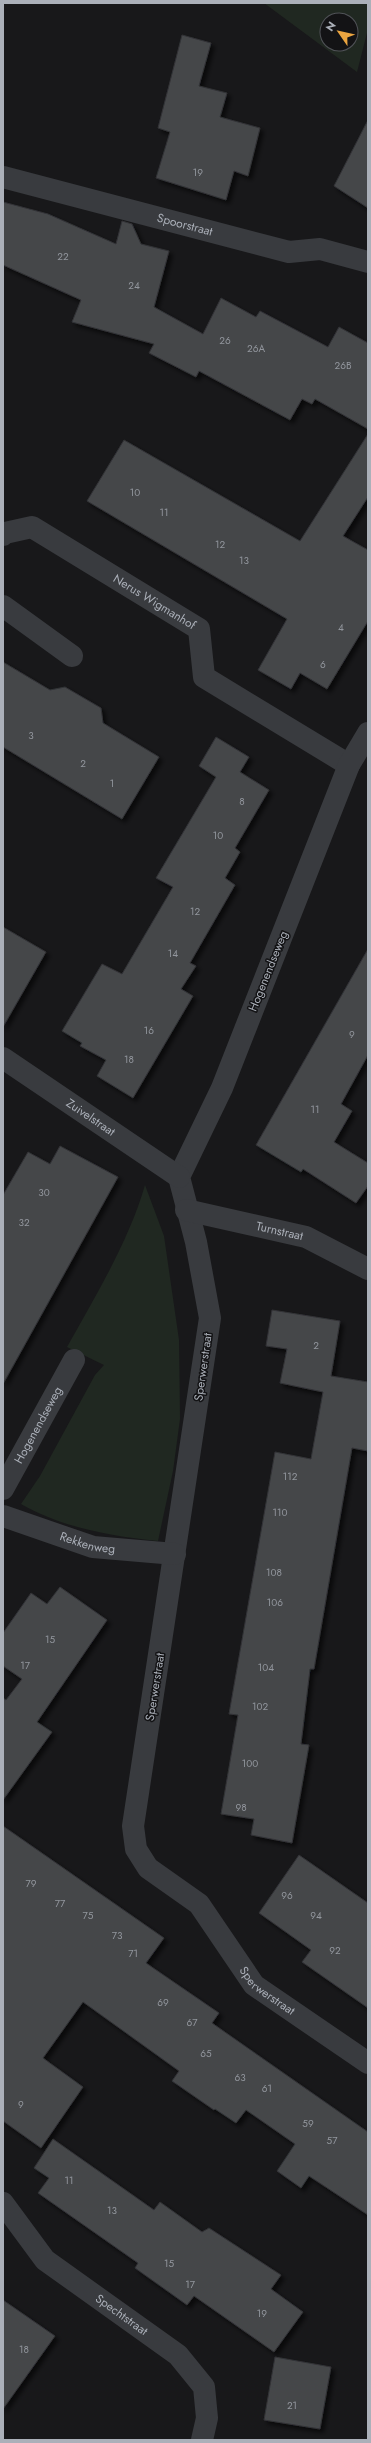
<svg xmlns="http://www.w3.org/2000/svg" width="371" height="2443" font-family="Jost,sans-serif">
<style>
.green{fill:#202821;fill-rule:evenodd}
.building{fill:#45464a;stroke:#323336;filter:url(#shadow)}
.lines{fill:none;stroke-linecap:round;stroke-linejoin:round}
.minor{stroke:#393b3f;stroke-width:22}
.tertiary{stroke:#393b3f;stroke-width:22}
.labels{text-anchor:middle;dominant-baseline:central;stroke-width:3;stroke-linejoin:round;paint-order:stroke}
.number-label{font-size:10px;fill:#92969d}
.street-label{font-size:12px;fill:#abb0b9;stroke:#131315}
</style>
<defs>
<filter id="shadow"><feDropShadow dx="3.5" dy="3.5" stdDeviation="2" flood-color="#0009"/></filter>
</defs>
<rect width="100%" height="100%" fill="#18181a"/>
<path class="green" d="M 264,3 L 368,3 L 368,29 L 357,72 ZM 327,20 L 351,20 L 351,44 L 327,44 Z
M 145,1185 L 164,1236 L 179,1340 L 180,1419 L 173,1471 L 158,1541 C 111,1536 63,1528 21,1504 L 40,1476 L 95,1375 L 104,1365 L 67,1347 C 95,1297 129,1241 145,1185 Z"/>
<path class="building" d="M 182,35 L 211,43 L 199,86 L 227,93 L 220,117 L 260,128 L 248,176 L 234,171 L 226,200 L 156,178 L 170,132 L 158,128 Z
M 368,120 L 368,208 L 334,186 Z
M 3,202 L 48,214 L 116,244 L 122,221 L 132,224 L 141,244 L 169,251 L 154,307 L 203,334 L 221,298 L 256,317 L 260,311 L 328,347 L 339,327 L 368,343 L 368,429 L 315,399 L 312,404 L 302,399 L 290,420 L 199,371 L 196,377 L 149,353 L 154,344 L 72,322 L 81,300 L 3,265 Z
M 368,434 L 368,497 L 343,536 L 368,550 L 368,621 L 327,689 L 300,673 L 291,689 L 258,670 L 287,619 L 87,501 L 124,440 L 300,541 Z
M 3,662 L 50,690 L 65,687 L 101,708 L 103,723 L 159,757 L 122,819 L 3,747 Z
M 216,737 L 249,757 L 240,772 L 269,790 L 235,848 L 240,852 L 225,878 L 235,885 L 190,963 L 196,966 L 181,989 L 193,996 L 133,1098 L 97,1076 L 106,1060 L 80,1046 L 82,1043 L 62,1031 L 102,964 L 122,974 L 173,887 L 156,878 L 216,777 L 199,766 Z
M 3,927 L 46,952 L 3,1027 Z
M 368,949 L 368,1055 L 341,1104 L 352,1111 L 334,1142 L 368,1163 L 368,1186 L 356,1203 L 303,1169 L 301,1172 L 256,1145 Z
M 60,1146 L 118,1177 L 3,1384 L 3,1195 L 28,1152 L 50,1164 Z
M 272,1310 L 340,1321 L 331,1376 L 368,1382 L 368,1451 L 352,1448 L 314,1669 L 310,1669 L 301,1744 L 309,1745 L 292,1843 L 251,1835 L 254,1819 L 221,1814 L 238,1715 L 229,1714 L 275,1452 L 311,1459 L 323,1392 L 280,1383 L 287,1349 L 266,1346 Z
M 60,1587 L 107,1620 L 37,1722 L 52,1732 L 3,1800 L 3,1698 L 6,1700 L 22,1679 L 3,1666 L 3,1633 L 31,1593 L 47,1604 Z
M 3,1826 L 164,1938 L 146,1963 L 219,2013 L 212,2023 L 368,2132 L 368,2215 L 309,2176 L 301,2188 L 277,2171 L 295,2144 L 246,2110 L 236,2123 L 215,2109 L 214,2110 L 172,2081 L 179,2071 L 83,2002 L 43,2058 L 83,2087 L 41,2148 L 3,2121 Z
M 299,1855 L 368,1903 L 368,2008 L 302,1962 L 311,1950 L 259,1913 Z
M 53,2139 L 154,2210 L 160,2202 L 202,2232 L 209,2228 L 281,2275 L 271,2289 L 303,2312 L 274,2352 L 194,2296 L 187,2305 L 135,2268 L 138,2263 L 38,2193 L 49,2178 L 34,2168 Z
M 3,2300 L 55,2336 L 3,2409 Z
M 275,2357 L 331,2367 L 320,2429 L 264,2420 Z"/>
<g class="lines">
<g class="minor">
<path id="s1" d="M 3,535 L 5,533 L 32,527 L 199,629 L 204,677 L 349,765"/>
<path d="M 3,606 L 72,656"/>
<path id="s2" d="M 368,733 L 349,765 L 222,1088 L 179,1177 L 196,1242 L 210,1318 L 133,1826 L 136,1849 L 148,1868 L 199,1904 L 254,1985 L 368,2063"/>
<path id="s3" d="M 3,1058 L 179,1177"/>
<path id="s4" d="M 186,1210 L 306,1237 L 368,1269"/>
<path id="s5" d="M 3,1489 L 74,1360"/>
<path id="s6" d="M 3,1516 L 93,1547 L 175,1554"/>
<path id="s7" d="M 3,2203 L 45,2260 L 178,2355 L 204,2387 L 207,2418 L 202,2440"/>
</g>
<path class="tertiary" id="s8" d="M 3,177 L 289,252 L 320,249 L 368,262"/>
</g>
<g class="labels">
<g class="number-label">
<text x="198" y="172">19</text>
<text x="63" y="256">22</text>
<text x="134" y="285">24</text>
<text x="225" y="340">26</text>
<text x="256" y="348">26A</text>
<text x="343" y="365">26B</text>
<text x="135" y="492">10</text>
<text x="164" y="512">11</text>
<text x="220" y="544">12</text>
<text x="244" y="560">13</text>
<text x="341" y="627">4</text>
<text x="323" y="664">6</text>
<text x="31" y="735">3</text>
<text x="83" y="763">2</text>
<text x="112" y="783">1</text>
<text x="242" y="801">8</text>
<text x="218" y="835">10</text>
<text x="195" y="911">12</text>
<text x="173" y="953">14</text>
<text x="149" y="1030">16</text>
<text x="352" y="1034">9</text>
<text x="129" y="1059">18</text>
<text x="315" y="1109">11</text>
<text x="44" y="1192">30</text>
<text x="24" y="1222">32</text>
<text x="316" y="1345">2</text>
<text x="290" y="1476">112</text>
<text x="280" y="1512">110</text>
<text x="274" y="1572">108</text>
<text x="275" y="1602">106</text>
<text x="50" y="1639">15</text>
<text x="25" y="1665">17</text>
<text x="266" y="1667">104</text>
<text x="260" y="1706">102</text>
<text x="250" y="1763">100</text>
<text x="241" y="1807">98</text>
<text x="31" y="1883">79</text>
<text x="287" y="1895">96</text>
<text x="60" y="1903">77</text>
<text x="88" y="1915">75</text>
<text x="316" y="1915">94</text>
<text x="117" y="1935">73</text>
<text x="335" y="1950">92</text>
<text x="133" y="1953">71</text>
<text x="163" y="2002">69</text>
<text x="192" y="2022">67</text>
<text x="206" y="2053">65</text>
<text x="240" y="2077">63</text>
<text x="267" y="2088">61</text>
<text x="21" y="2104">9</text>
<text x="308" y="2123">59</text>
<text x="332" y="2140">57</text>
<text x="69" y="2180">11</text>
<text x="112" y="2210">13</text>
<text x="169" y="2263">15</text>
<text x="190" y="2284">17</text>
<text x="262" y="2313">19</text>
<text x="24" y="2349">18</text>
<text x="292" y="2405">21</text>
</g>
<g class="street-label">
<text stroke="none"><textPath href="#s8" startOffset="188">Spoorstraat</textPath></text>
<text stroke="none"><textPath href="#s1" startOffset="174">Nerus Wigmanhof</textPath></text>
<text transform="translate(268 971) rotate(-68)">Hogenendseweg</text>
<text stroke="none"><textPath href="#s3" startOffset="106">Zuivelstraat</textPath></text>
<text stroke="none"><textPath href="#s4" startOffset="96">Turnstraat</textPath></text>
<text transform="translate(203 1367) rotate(-82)">Sperwerstraat</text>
<text stroke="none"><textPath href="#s5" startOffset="73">Hogenendseweg</textPath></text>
<text stroke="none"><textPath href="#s6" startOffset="89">Rekkenweg</textPath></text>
<text transform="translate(155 1687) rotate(-81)">Sperwerstraat</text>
<text stroke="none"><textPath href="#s2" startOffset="1361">Sperwerstraat</textPath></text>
<text stroke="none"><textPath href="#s7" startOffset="165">Spechtstraat</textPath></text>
</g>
</g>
<rect width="371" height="2443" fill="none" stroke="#abb0b9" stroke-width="8"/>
<g transform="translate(339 32) rotate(304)"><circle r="19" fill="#131315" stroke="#505257"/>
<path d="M0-3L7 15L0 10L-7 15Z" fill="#eba540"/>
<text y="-6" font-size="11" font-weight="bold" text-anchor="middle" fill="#abb0b9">N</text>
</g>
</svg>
